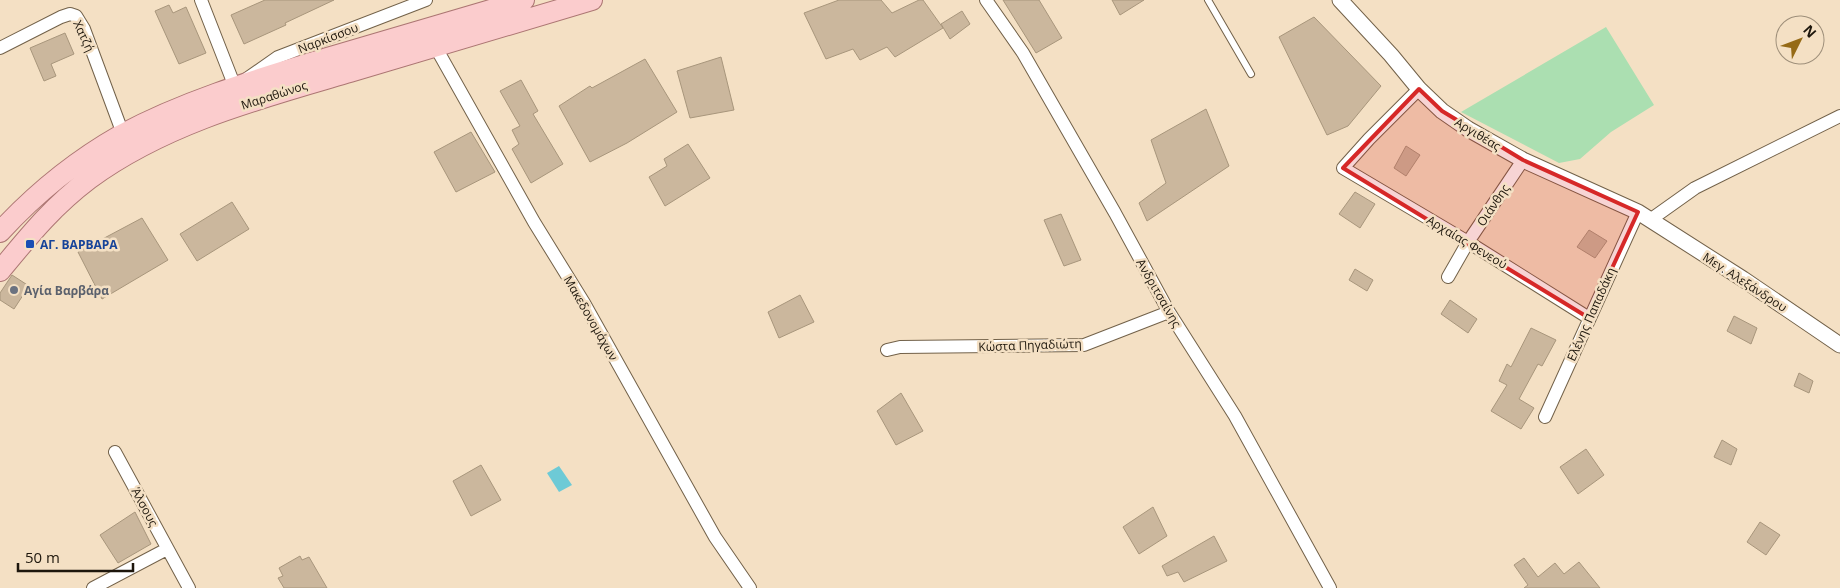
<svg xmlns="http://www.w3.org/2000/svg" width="1840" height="588" font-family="'Open Sans',sans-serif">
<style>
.green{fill:#abdfb1}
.water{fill:#6dcad6}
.building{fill:#cbb79d;stroke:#a8967c}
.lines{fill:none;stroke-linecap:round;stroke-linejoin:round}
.service-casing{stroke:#726149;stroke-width:8}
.minor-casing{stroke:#726149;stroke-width:14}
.tertiary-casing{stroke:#726149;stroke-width:17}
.primary-casing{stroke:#ac7673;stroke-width:22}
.service{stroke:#fff;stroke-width:6}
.minor{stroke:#fff;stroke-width:12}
.tertiary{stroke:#fff;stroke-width:15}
.primary{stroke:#fbcccd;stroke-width:20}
.marked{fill:#d62828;fill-opacity:0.2;stroke:#d62828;stroke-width:4;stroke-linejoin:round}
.transit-dot{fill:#1a4fb4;stroke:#f4e0c4;stroke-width:2}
.worship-dot{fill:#6b7280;stroke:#f4e0c4;stroke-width:2}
.labels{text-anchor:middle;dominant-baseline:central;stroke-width:5;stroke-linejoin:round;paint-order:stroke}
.street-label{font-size:12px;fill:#1d160c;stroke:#f4e0c4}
.transit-label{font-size:12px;font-weight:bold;fill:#164399;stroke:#f4e0c4;text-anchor:start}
.worship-label{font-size:12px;font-weight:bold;fill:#5b616d;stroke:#f4e0c4;text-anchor:start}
</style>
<rect width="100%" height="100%" fill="#f4e0c4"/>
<path class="green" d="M 1606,27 L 1654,105 L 1611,132 L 1580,159 L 1559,163 L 1461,112 Z"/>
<path class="water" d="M 559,466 L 572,485 L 559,492 L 547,473 Z"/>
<path class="building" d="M 265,0 L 334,0 L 285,23 L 286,25 L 244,44 L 231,15 Z
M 839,0 L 881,0 L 892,13 L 919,0 L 923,0 L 943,28 L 895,57 L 887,47 L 860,60 L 853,49 L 826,59 L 804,13 Z
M 1003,0 L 1039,0 L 1062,38 L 1036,53 Z
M 1112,0 L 1144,0 L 1120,15 Z
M 169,5 L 173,13 L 186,7 L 206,53 L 179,64 L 155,11 Z
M 962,11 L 970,24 L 950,39 L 941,24 Z
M 1314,17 L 1381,86 L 1348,126 L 1327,135 L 1279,37 Z
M 65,33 L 74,54 L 51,64 L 56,76 L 44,81 L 30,48 Z
M 721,57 L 734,110 L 690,118 L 677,71 Z
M 645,59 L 677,112 L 627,143 L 590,162 L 559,106 L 590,86 L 592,88 Z
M 521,80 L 538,111 L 533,114 L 563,164 L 531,183 L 512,149 L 519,144 L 512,130 L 520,126 L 500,91 Z
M 1206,109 L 1229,166 L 1147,221 L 1139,203 L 1166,183 L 1151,140 Z
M 471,132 L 495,172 L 456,192 L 434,152 Z
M 688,144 L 710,178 L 665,206 L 649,177 L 667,166 L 664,159 Z
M 1406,146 L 1420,155 L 1406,176 L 1394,168 Z
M 1355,192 L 1375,204 L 1360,228 L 1339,214 Z
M 232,202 L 249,229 L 197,261 L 180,234 Z
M 1061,214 L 1081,260 L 1064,266 L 1044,220 Z
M 142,218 L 168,260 L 102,299 L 78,252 Z
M 1589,230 L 1607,241 L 1595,258 L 1577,247 Z
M 1355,269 L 1373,280 L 1367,291 L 1349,280 Z
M 12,275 L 29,286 L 14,309 L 0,300 L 0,293 Z
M 800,295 L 814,322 L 779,338 L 768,312 Z
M 1450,300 L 1477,319 L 1468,333 L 1441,314 Z
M 1734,316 L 1757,328 L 1751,344 L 1727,331 Z
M 1531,328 L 1556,340 L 1542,366 L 1538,364 L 1519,399 L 1534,408 L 1521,429 L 1491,411 L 1507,385 L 1499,381 L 1507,364 L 1511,367 Z
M 1799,373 L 1813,381 L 1809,393 L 1794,386 Z
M 901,393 L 923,431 L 896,445 L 877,411 Z
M 1722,440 L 1737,449 L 1731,465 L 1714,457 Z
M 1586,449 L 1604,475 L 1578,494 L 1560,467 Z
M 481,465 L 501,500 L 471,516 L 453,481 Z
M 1153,507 L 1167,536 L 1139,554 L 1123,527 Z
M 135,512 L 151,544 L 118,563 L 100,535 Z
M 1760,522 L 1780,535 L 1766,555 L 1747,542 Z
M 1214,536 L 1227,561 L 1184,582 L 1178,572 L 1167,576 L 1162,566 Z
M 300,556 L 302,560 L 309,557 L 327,588 L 284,588 L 278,578 L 283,576 L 279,568 Z
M 1524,558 L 1538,577 L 1555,563 L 1564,574 L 1579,562 L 1600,588 L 1524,588 L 1528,585 L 1514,565 Z"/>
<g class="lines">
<g class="service-casing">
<path id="service" d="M 1208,0 L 1251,74"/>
</g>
<g class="minor-casing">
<path id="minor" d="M 201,0 L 235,87 L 278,57 L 426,0
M 986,0 L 1023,53 L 1115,213 L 1169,312 L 1235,416 L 1330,588
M 435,46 L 534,222 L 584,303 L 715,537 L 750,588
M 0,48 L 61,17 L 70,14 L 76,16 L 84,29 L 123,134
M 1419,89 L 1369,139 L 1343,168 L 1468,242 L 1589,318
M 1650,220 L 1695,188 L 1840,116
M 1448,277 L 1468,242 L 1523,160
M 887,350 L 900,347 L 1084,345 L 1169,312
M 1545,417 L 1638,212
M 115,452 L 189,588
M 93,588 L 167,549"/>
</g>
<g class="tertiary-casing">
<path id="tertiary" d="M 1340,0 L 1391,55 L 1419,89 L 1442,111 L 1468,129 L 1523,160 L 1638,212 L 1743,279 L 1840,345"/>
</g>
<g class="primary-casing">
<path id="primary" d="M 0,232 C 34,195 77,160 121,135 C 188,99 262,78 334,56 C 398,37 461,19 524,0
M 0,271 C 29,236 52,207 89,179 C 165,123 261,98 350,72 C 430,48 511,24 592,0"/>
</g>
<use href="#service" class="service"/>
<use href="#minor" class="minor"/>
<use href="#tertiary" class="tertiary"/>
<use href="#primary" class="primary"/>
</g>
<path class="marked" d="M 1419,89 L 1442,111 L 1523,160 L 1638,212 L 1589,318 L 1343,168 Z"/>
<rect class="transit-dot" x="25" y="239" width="10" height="10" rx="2.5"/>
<circle class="worship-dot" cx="14" cy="290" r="5"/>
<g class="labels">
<g class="street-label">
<text transform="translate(84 36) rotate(65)">Χατζή</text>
<text transform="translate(328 38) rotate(-21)">Ναρκίσσου</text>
<text transform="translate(274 95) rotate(-18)">Μαραθώνος</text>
<text transform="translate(1478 134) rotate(31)">Αργιθέας</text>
<text transform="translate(1493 205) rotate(-56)">Οιάνθης</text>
<text transform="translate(1467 242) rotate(31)">Αρχαίας Φενεού</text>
<text transform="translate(1745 282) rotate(33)">Μεγ. Αλεξάνδρου</text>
<text transform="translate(1159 293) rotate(60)">Ανδριτσαίνης</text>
<text transform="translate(1591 314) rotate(-66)">Ελένης Παπαδάκη</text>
<text transform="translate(591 318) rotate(60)">Μακεδονομάχων</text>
<text transform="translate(1030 345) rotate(-2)">Κώστα Πηγαδιώτη</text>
<text transform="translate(145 507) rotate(62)">Άλσους</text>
</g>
<g class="transit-label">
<text x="40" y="244">ΑΓ. ΒΑΡΒΑΡΑ</text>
</g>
<g class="worship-label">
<text x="24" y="290">Αγία Βαρβάρα</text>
</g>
</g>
<g transform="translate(1800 40) rotate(48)"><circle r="24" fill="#f4e0c4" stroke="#9e8f7a"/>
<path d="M0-4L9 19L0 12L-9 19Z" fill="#956a16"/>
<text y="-8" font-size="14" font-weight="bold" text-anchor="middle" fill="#1d160c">N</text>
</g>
<path d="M18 563v8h115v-8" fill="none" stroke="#1d160c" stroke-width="2.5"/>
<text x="25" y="563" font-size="15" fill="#1d160c" stroke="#f4e0c4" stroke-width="4" paint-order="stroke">50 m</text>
</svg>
